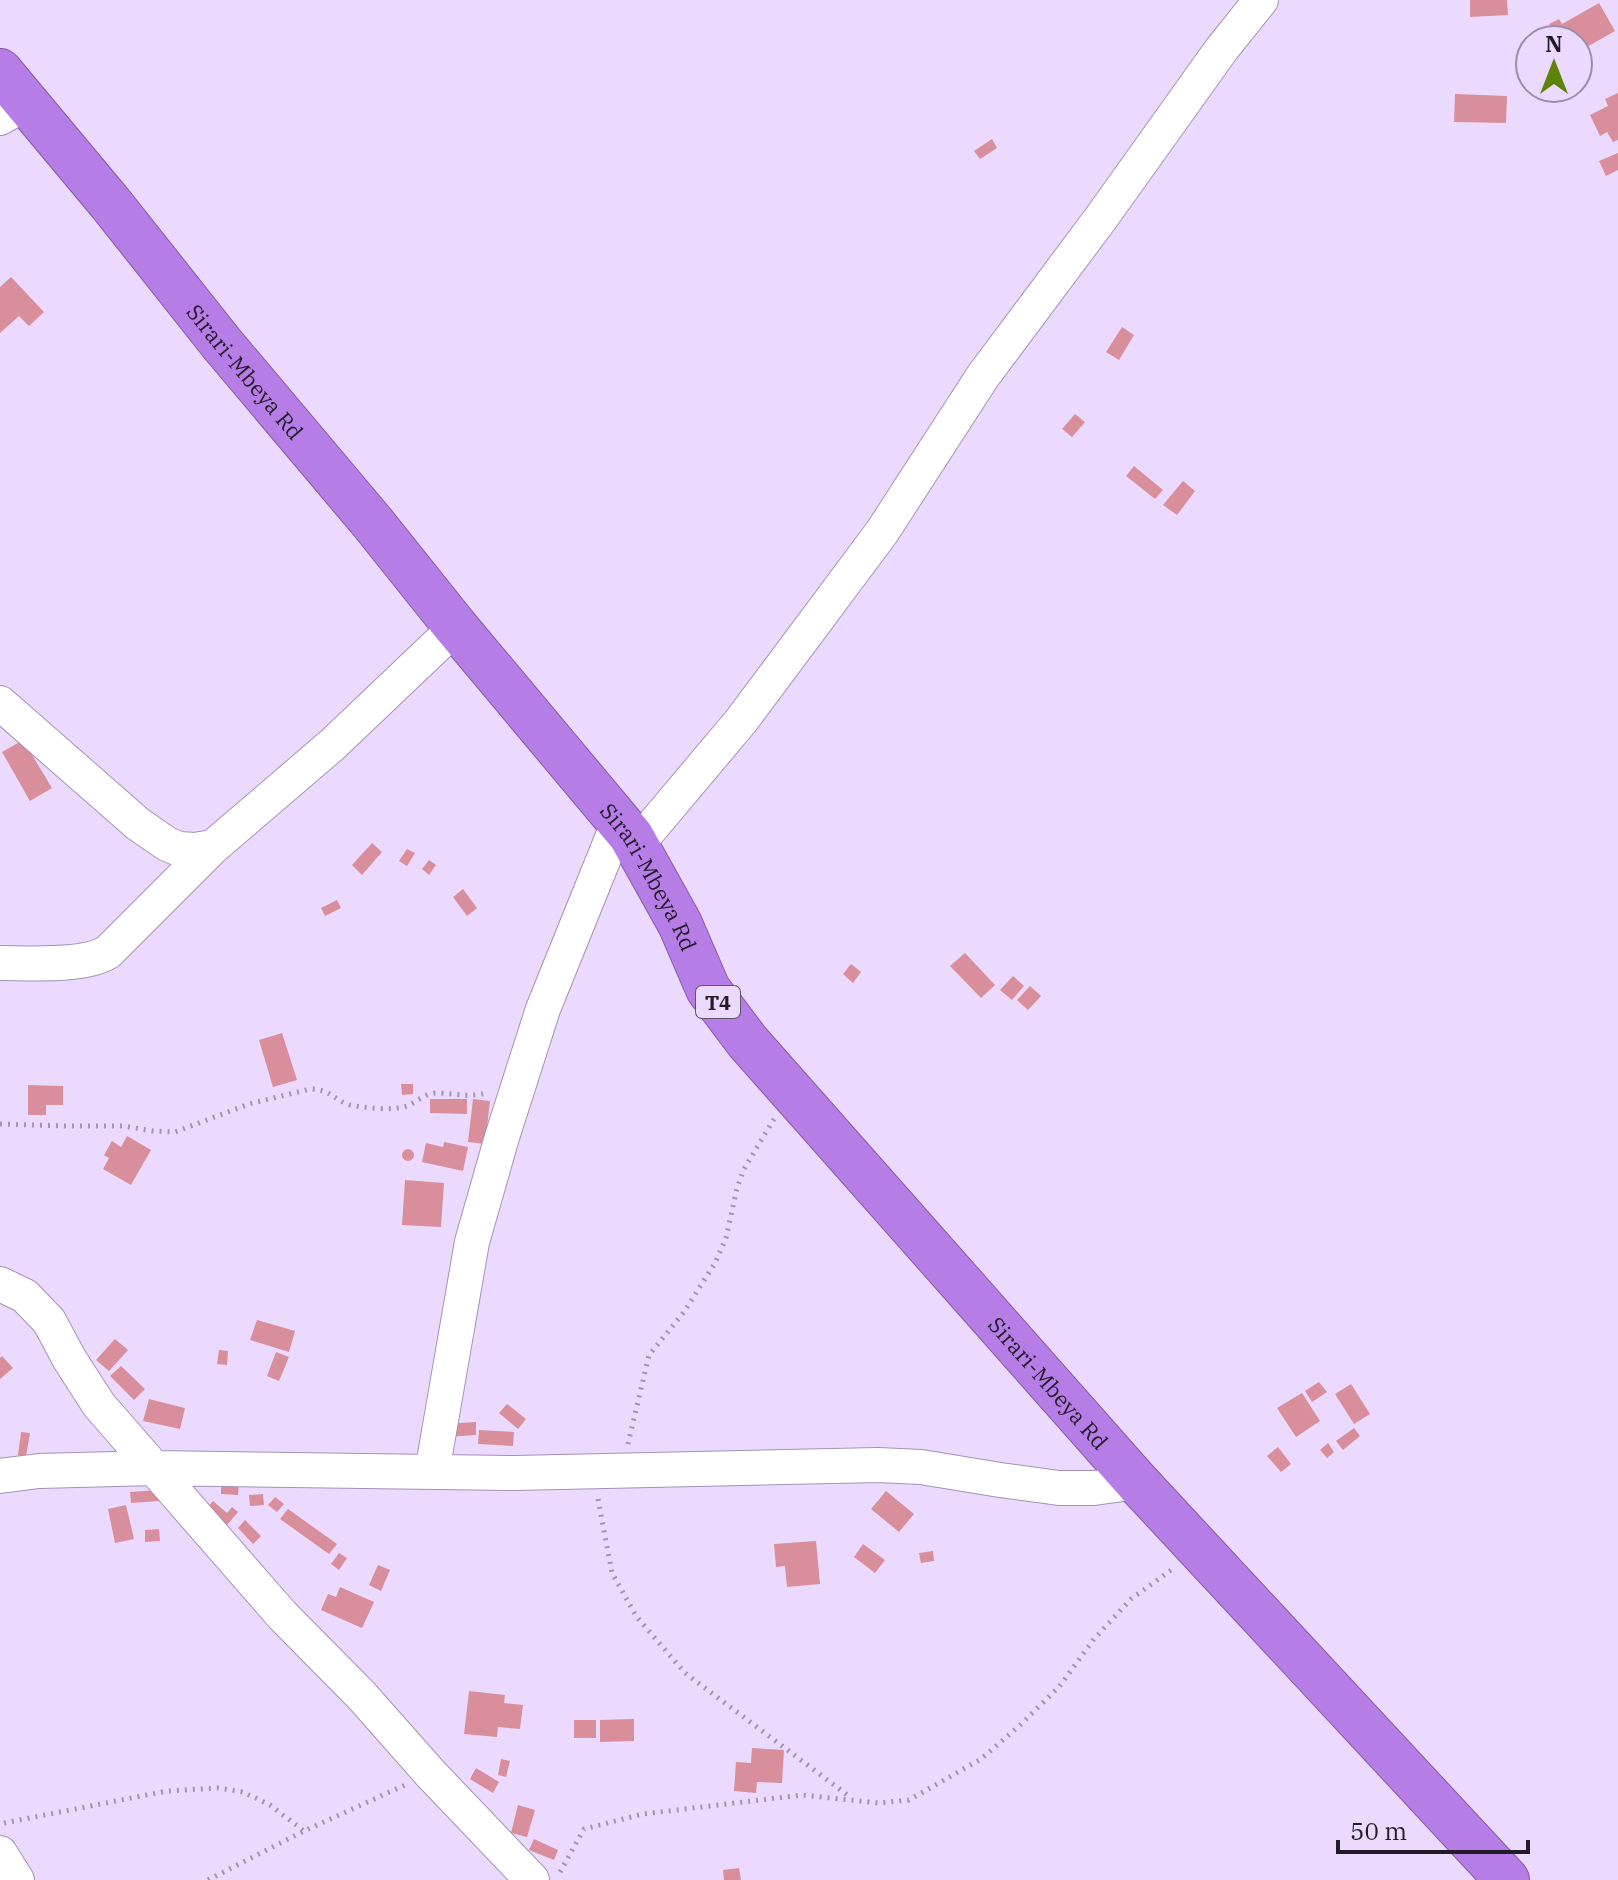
<svg xmlns="http://www.w3.org/2000/svg" width="1618" height="1880" font-family="'IBM Plex Serif',serif">
<style>
.building{fill:#d88e9b}
.lines{fill:none;stroke-linecap:round;stroke-linejoin:round}
.minor-casing{stroke:#a393b4;stroke-width:36}
.highway-casing{stroke:#835ba4;stroke-width:46}
.path{stroke:#a395b1;stroke-width:5;stroke-dasharray:2 6;stroke-linecap:butt}
.minor{stroke:#fff;stroke-width:34}
.highway{stroke:#b77de7;stroke-width:44}
.labels{text-anchor:middle;dominant-baseline:central;stroke-width:8;stroke-linejoin:round;paint-order:stroke}
.shield{fill:#ecdafe;stroke:#5f5468;stroke-width:2}
.shield-label{font-size:20px;font-weight:bold;fill:#221b28}
.street-label{font-size:22px;fill:#221b28;stroke:#ecdafe}
</style>
<rect width="100%" height="100%" fill="#ecdafe"/>
<path class="building" d="M 1470,0 L 1507,0 L 1508,15 L 1470,17 Z
M 1599,3 L 1615,31 L 1578,52 L 1578,40 L 1558,40 L 1549,24 L 1559,19 L 1562,24 Z
M 1618,93 L 1618,140 L 1613,142 L 1607,132 L 1600,136 L 1590,115 L 1608,106 L 1605,99 Z
M 1455,94 L 1507,96 L 1506,123 L 1454,122 Z
M 992,139 L 997,148 L 980,159 L 974,151 Z
M 1618,153 L 1618,170 L 1606,176 L 1599,161 Z
M 11,277 L 44,312 L 29,326 L 19,316 L 0,333 L 0,287 Z
M 1122,327 L 1134,335 L 1119,360 L 1106,352 Z
M 1075,414 L 1085,422 L 1072,437 L 1062,429 Z
M 1134,466 L 1163,490 L 1155,499 L 1126,476 Z
M 1183,481 L 1195,491 L 1177,515 L 1163,505 Z
M 23,740 L 52,788 L 30,801 L 2,752 Z
M 372,843 L 382,852 L 362,875 L 352,865 Z
M 407,849 L 415,853 L 407,866 L 399,861 Z
M 429,860 L 436,865 L 429,875 L 422,869 Z
M 463,889 L 477,908 L 467,916 L 453,897 Z
M 337,900 L 341,908 L 325,916 L 321,908 Z
M 965,953 L 995,985 L 981,998 L 950,966 Z
M 851,964 L 861,972 L 853,983 L 843,974 Z
M 1013,976 L 1024,986 L 1012,1000 L 1000,990 Z
M 1030,986 L 1041,996 L 1028,1010 L 1017,1000 Z
M 282,1033 L 297,1080 L 273,1087 L 259,1040 Z
M 401,1084 L 413,1084 L 413,1094 L 402,1095 Z
M 28,1085 L 63,1086 L 63,1105 L 46,1105 L 46,1115 L 28,1115 Z
M 430,1099 L 467,1099 L 467,1114 L 430,1113 Z
M 473,1099 L 490,1101 L 485,1144 L 468,1142 Z
M 127,1136 L 151,1150 L 131,1185 L 103,1169 L 109,1158 L 104,1155 L 112,1141 L 121,1147 Z
M 444,1142 L 468,1147 L 463,1171 L 422,1162 L 426,1143 L 443,1147 Z
M402 1155a6 6 0 1 1 12 0a6 6 0 1 1-12 0Z
M 405,1180 L 444,1183 L 441,1227 L 402,1225 Z
M 257,1320 L 295,1331 L 289,1352 L 250,1340 Z
M 115,1339 L 128,1350 L 109,1371 L 96,1360 Z
M 219,1350 L 228,1351 L 227,1365 L 217,1364 Z
M 276,1352 L 289,1357 L 279,1381 L 267,1376 Z
M 2,1356 L 13,1368 L 0,1379 L 0,1358 Z
M 121,1366 L 145,1389 L 134,1400 L 110,1376 Z
M 1319,1382 L 1327,1392 L 1312,1402 L 1305,1391 Z
M 1351,1384 L 1370,1414 L 1354,1424 L 1335,1394 Z
M 1302,1393 L 1320,1421 L 1296,1437 L 1277,1408 Z
M 149,1399 L 185,1408 L 180,1429 L 143,1421 Z
M 507,1404 L 526,1419 L 518,1429 L 499,1413 Z
M 476,1422 L 476,1435 L 447,1437 L 446,1424 Z
M 1354,1428 L 1360,1436 L 1343,1450 L 1336,1441 Z
M 479,1430 L 514,1432 L 513,1446 L 478,1444 Z
M 21,1432 L 30,1433 L 26,1456 L 18,1455 Z
M 1328,1443 L 1334,1452 L 1327,1458 L 1320,1450 Z
M 1278,1447 L 1291,1464 L 1281,1472 L 1267,1456 Z
M 221,1483 L 239,1483 L 238,1495 L 221,1494 Z
M 158,1490 L 159,1501 L 131,1503 L 130,1492 Z
M 886,1491 L 914,1514 L 899,1532 L 871,1509 Z
M 263,1494 L 264,1505 L 250,1506 L 249,1495 Z
M 275,1497 L 284,1504 L 277,1512 L 268,1505 Z
M 213,1501 L 227,1513 L 232,1507 L 238,1512 L 227,1525 L 207,1508 Z
M 126,1505 L 134,1539 L 115,1543 L 108,1509 Z
M 288,1509 L 337,1544 L 329,1554 L 280,1519 Z
M 245,1520 L 261,1536 L 253,1544 L 238,1528 Z
M 159,1529 L 160,1541 L 145,1542 L 145,1530 Z
M 816,1541 L 820,1584 L 787,1587 L 785,1566 L 776,1567 L 774,1544 Z
M 863,1544 L 885,1560 L 875,1573 L 854,1557 Z
M 933,1551 L 934,1561 L 921,1563 L 919,1553 Z
M 339,1553 L 347,1558 L 339,1570 L 331,1564 Z
M 378,1565 L 390,1570 L 381,1591 L 369,1585 Z
M 340,1587 L 374,1602 L 362,1628 L 321,1610 L 328,1594 L 336,1597 Z
M 469,1691 L 505,1695 L 504,1703 L 523,1705 L 520,1729 L 498,1727 L 497,1737 L 464,1734 Z
M 634,1719 L 634,1741 L 600,1742 L 600,1720 Z
M 574,1720 L 596,1720 L 596,1738 L 574,1738 Z
M 752,1748 L 784,1750 L 782,1783 L 757,1782 L 756,1793 L 734,1791 L 736,1762 L 751,1763 Z
M 501,1759 L 510,1761 L 506,1777 L 498,1775 Z
M 476,1768 L 499,1782 L 493,1793 L 470,1779 Z
M 518,1805 L 535,1810 L 527,1837 L 511,1833 Z
M 534,1839 L 558,1850 L 554,1860 L 529,1850 Z
M 739,1868 L 741,1880 L 724,1880 L 723,1870 Z"/>
<g class="lines">
<g class="minor-casing">
<path id="minor" d="M 0,118 L 27,103
M 0,703 L 138,824 L 167,844 L 179,849 L 194,850 L 213,847
M 635,847 L 741,721 L 882,532 L 983,376 L 1101,218 L 1221,50 L 1261,0
M 0,963 C 29,963 84,967 108,952 L 213,847 L 332,745 L 456,627
M 0,1284 L 25,1296 L 49,1321 L 70,1360 L 99,1405 L 282,1615 L 362,1696 L 430,1773 L 532,1880
M 432,1472 L 472,1242 L 502,1137 L 543,1009 L 619,821
M 0,1476 L 39,1471 L 154,1468 L 515,1473 L 878,1465 L 921,1467 L 1000,1480 L 1059,1488 L 1094,1488 L 1137,1482
M 0,1853 L 17,1880"/>
</g>
<g class="highway-casing">
<g id="highway">
<path id="s1" d="M 0,71 L 111,204 L 222,344 L 372,522 L 456,627 L 631,836 L 680,924 L 708,989 L 747,1041 L 1137,1482 L 1507,1880"/>
</g>
</g>
<path class="path" d="M 0,1124 L 62,1126 L 123,1126 L 153,1131 L 175,1132 L 249,1104 L 310,1089 C 330,1089 334,1100 350,1105 C 364,1108 393,1111 407,1106 C 416,1102 425,1094 435,1093 C 453,1093 469,1098 486,1093
M 628,1444 L 649,1355 L 684,1312 L 715,1263 L 726,1238 L 737,1188 L 744,1169 L 774,1119
M 598,1499 L 612,1573 L 636,1616 L 685,1673 L 850,1797
M 4,1823 L 167,1791 L 218,1788 L 243,1792 L 270,1805 L 304,1831
M 560,1872 L 584,1829 L 643,1814 L 802,1795 L 879,1803 L 909,1800 L 981,1759 L 1018,1727 L 1059,1687 L 1094,1639 L 1131,1599 L 1174,1568
M 208,1880 L 304,1831 L 405,1785"/>
<use href="#minor" class="minor"/>
<use href="#highway" class="highway"/>
</g>
<g class="labels">
<rect class="shield" x="696" y="986" width="44" height="32" rx="6"/>
<g class="shield-label">
<text x="718" y="1002">T4</text>
</g>
<g class="street-label">
<text stroke="none"><textPath href="#s1" startOffset="388">Sirari-Mbeya Rd</textPath></text>
<text stroke="none"><textPath href="#s1" startOffset="1036">Sirari-Mbeya Rd</textPath></text>
<text stroke="none"><textPath href="#s1" startOffset="1684">Sirari-Mbeya Rd</textPath></text>
</g>
</g>
<g transform="translate(1554 64)"><circle r="38" fill="#ecdafe" stroke="#9b8ea8" stroke-width="2"/>
<path d="M0-6L14 30L0 20L-14 30Z" fill="#5c8308"/>
<text y="-12" font-size="22" font-weight="bold" text-anchor="middle" fill="#221b28">N</text>
</g>
<path d="M1338 1840v12h190v-12" fill="none" stroke="#221b28" stroke-width="4"/>
<text x="1350" y="1840" font-size="24" fill="#221b28" stroke="#ecdafe" stroke-width="6" paint-order="stroke">50 m</text>
</svg>
